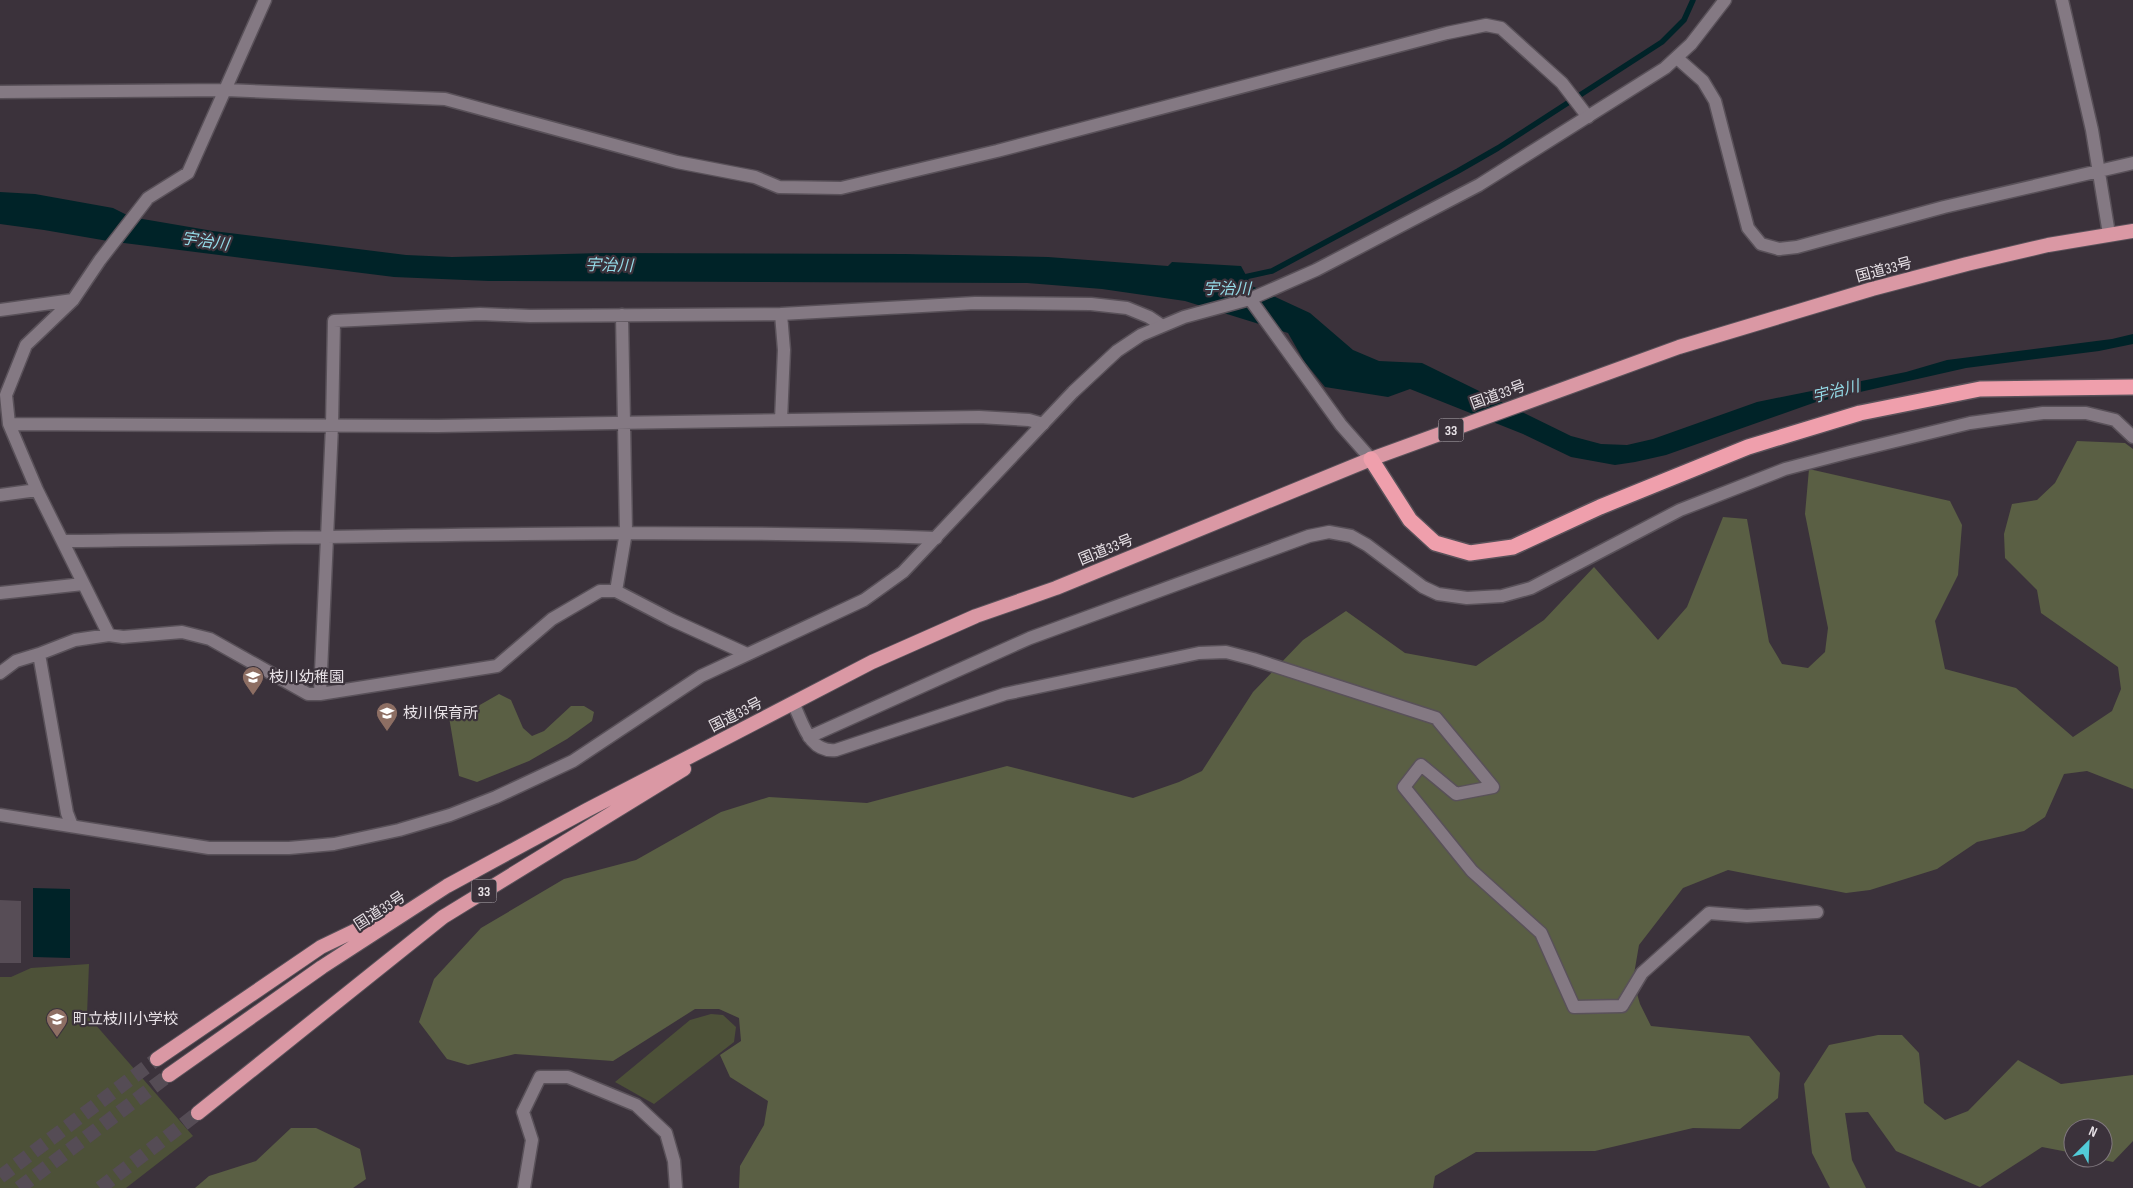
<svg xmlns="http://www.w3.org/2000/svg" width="2133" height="1188" font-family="'Sofia Sans Condensed','Noto Sans JP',sans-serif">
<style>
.green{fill:#4d5138}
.forest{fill:#5a5f44}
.water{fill:#002328}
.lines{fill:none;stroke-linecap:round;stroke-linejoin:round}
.stream{stroke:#002328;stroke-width:5.5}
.building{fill:#574d56}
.trunk-tunnel{stroke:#554c55;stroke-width:14;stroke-dasharray:14 7;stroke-linecap:butt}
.minor-casing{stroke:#595159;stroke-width:15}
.tertiary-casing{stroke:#595159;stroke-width:15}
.trunk-casing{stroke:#595159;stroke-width:16}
.motorway-casing{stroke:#595159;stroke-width:18}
.minor{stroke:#847983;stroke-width:12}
.tertiary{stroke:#847983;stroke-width:12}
.trunk{stroke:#da98a4;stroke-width:14}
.motorway{stroke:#ef9fac;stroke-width:15}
.labels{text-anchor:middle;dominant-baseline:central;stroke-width:4.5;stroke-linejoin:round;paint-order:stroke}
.shield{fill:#3b323b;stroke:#b3acb3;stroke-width:1}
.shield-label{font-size:14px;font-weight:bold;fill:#e7e1e6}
.street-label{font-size:15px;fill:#e7e1e6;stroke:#3b323b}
.poi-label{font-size:15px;fill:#e7e1e6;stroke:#3b323b;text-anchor:start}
.water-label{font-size:16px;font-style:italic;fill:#94dae7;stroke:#3b323b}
</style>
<rect width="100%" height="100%" fill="#3b323b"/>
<path class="green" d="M 89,964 L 87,1015 L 193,1136 L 126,1188 L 0,1188 L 0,977 L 11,977 L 31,968 Z
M 711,1014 L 723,1015 L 736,1027 L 734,1042 L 654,1104 L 615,1082 L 690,1020 Z"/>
<path class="forest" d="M 2077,441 L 2125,443 L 2133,449 L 2133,789 L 2087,771 L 2064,774 L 2045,817 L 2024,831 L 1977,842 L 1937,869 L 1870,890 L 1846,893 L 1728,870 L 1683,888 L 1639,945 L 1633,980 L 1640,1004 L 1651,1026 L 1749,1036 L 1780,1073 L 1778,1098 L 1740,1129 L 1693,1128 L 1595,1151 L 1476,1152 L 1435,1176 L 1433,1188 L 739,1188 L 740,1166 L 764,1125 L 768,1101 L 730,1077 L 720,1055 L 741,1041 L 739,1018 L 719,1009 L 695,1009 L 613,1061 L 515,1054 L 468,1065 L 447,1059 L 419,1022 L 434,979 L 481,928 L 564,879 L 636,860 L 721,812 L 769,797 L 867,803 L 1007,766 L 1133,798 L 1179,782 L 1202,771 L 1253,692 L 1303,640 L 1346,611 L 1405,653 L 1476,666 L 1544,620 L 1594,567 L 1658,640 L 1687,607 L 1723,517 L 1747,519 L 1769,642 L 1782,664 L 1808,668 L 1825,652 L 1828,628 L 1805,514 L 1809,469 L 1950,501 L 1962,525 L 1958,575 L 1935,621 L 1945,669 L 2016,688 L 2073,737 L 2112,711 L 2121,689 L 2118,667 L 2041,613 L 2037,590 L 2005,558 L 2004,534 L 2012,504 L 2037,500 L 2055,483 Z
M 499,694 L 511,700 L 523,728 L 532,736 L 544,731 L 571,706 L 584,706 L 594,712 L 592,721 L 567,739 L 529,761 L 477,782 L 459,776 L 449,717 L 453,707 L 478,706 Z
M 1878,1035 L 1902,1035 L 1919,1053 L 1924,1103 L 1945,1120 L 1968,1111 L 2018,1060 L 2061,1084 L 2133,1075 L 2133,1141 L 2113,1162 L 2095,1158 L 2103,1158 L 2103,1128 L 2073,1128 L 2073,1153 L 2042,1147 L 1980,1187 L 1896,1151 L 1868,1112 L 1845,1113 L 1852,1160 L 1866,1188 L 1830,1188 L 1812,1153 L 1804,1084 L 1829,1045 Z
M 291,1128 L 316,1128 L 360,1149 L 366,1179 L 353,1188 L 195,1188 L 209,1176 L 256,1161 Z"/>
<path class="water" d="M 0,192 L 35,194 L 113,208 L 131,217 L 213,231 L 406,255 L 452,257 L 602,253 L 905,254 L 1048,257 L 1168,266 L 1172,262 L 1241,266 L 1252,286 L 1310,313 L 1353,350 L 1379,361 L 1422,363 L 1571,436 L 1601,444 L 1627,445 L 1653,439 L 1757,402 L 1906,372 L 1947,360 L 2112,339 L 2133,334 L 2133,344 L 2099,351 L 1966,368 L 1816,402 L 1666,455 L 1635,462 L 1615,465 L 1571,457 L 1523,434 L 1410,389 L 1388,397 L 1325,387 L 1304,361 L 1288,333 L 1185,301 L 1102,289 L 1027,283 L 489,281 L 394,277 L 108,241 L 44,230 L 0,224 Z
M 33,888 L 70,889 L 70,958 L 33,957 Z"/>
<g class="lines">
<path class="stream" d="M 1240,278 L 1272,271 L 1458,171 L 1498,148 L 1662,42 L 1684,20 L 1693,0"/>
</g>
<path class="building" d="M 0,900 L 21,901 L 21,963 L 0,963 Z"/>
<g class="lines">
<path class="trunk-tunnel" d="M 0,1177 L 157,1059
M 19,1188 L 169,1075
M 100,1188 L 198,1113"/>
<g class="minor-casing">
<path id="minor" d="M 2062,0 L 2092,130 L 2109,234
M 0,92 L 226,90 L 445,99 L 677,162 L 755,177 L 779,187 L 841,188 L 997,151 L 1447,33 L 1486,25 L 1501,28 L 1562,83 L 1588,117
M 1779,249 L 1797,247 L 1944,207 L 2133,163
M 0,310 L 73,300
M 781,314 L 975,303 L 1091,304 L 1127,308 L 1149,317 L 1161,325
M 9,424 L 438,426 L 979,417 L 1029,420 L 1043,424
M 0,495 L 37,490
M 63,541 C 354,538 645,527 936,538
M 616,591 L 626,532 L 622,315
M 0,593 L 83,584
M 109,635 L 37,490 L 9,424 L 6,395 L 26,345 L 73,300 L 100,260 L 148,198 L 188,173 L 265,0
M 0,673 L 16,661 L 39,654
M 320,694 L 332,426 L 334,321 L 480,314 L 530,316 L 781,314 L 784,350 L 781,420
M 793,703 C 803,723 809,753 836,750 L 1005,694 L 1199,653 L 1226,652 L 1253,659 L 1436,718 L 1493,787 L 1456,794 L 1421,765 L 1404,787 L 1472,871 L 1541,933 L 1574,1007 L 1622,1006 L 1642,973 L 1709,913 L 1747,916 L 1817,912
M 809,737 L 1030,638 L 1309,536 L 1329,532 L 1351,536 L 1367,545 L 1423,587 L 1438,594 L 1467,598 L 1502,596 L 1531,588 L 1680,510 L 1785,469 L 1850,452 L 1970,423 L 2043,413 L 2086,413 L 2115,420 L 2133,437
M 72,826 L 67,813 L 39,654 L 75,640 L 109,635 L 123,637 L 182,632 L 210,639 L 308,694 L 320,694 L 497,666 L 552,619 L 600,591 L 616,591 L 672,620 L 747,654
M 524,1188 L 532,1140 L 523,1112 L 540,1077 L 568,1077 L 636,1105 L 666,1133 L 674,1161 L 676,1188"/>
</g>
<g class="tertiary-casing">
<path id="tertiary" d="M 1677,58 L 1703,81 L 1715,101 L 1748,228 L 1761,244 L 1779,249
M 1250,299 L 1341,425 L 1371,459
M 0,815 L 209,848 L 289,848 L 334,844 L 399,830 L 450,815 L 496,797 L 573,761 L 701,676 L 864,600 L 903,572 L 1073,392 L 1117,351 L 1141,335 L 1184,317 L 1250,299 L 1316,270 L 1479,185 L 1665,68 L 1691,44 L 1725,0"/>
</g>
<g class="trunk-casing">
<path id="trunk" d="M 157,1059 L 321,947 L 396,911
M 169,1075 L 322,967 L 447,886 L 587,810 L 872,662 L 976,616 L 1056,588 L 1371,459 L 1679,347 L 1872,289 L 1967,264 L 2048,245 L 2133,231
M 198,1113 L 443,917 L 684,769"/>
</g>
<g class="motorway-casing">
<path id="motorway" d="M 1371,459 L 1410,520 L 1435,543 L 1470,553 L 1513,547 L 1600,507 L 1748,447 L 1860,413 L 1980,389 L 2133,387"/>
</g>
<use href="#minor" class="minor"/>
<use href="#tertiary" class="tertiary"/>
<use href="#trunk" class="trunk"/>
<use href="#motorway" class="motorway"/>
</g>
<defs>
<g id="school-pin" transform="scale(1.125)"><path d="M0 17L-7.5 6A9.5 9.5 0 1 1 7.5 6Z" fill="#8d6e63" stroke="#3b323b"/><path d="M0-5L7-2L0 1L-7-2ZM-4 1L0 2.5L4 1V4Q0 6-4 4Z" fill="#fff"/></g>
</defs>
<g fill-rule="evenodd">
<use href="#school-pin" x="253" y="677"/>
<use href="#school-pin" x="387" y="713"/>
<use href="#school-pin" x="57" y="1019"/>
</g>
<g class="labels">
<g class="shield">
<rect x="1438.5" y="418.5" width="25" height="23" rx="4"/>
<rect x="471.5" y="879.5" width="25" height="23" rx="4"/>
</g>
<g class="shield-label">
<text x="1451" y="430">33</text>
<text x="484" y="891">33</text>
</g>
<g class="street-label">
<text transform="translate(1884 270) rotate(-15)">国道33号</text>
<text transform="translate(1498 395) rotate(-20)">国道33号</text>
<text transform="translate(1106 550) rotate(-22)">国道33号</text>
<text transform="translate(736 715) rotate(-27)">国道33号</text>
<text transform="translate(380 911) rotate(-33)">国道33号</text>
</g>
<g class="poi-label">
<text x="269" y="677">枝川幼稚園</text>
<text x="403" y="713">枝川保育所</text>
<text x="73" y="1019">町立枝川小学校</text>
</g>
<g class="water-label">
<text transform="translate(205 242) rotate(8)">宇治川</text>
<text transform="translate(609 266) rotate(1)">宇治川</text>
<text x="1227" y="289">宇治川</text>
<text transform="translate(1836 392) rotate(-14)">宇治川</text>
</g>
</g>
<g transform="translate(2088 1143) rotate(24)"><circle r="24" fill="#3b323b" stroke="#80787f"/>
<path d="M0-4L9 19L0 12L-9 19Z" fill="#52cbd8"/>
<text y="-8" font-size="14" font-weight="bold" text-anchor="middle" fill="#e7e1e6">N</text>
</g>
</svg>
